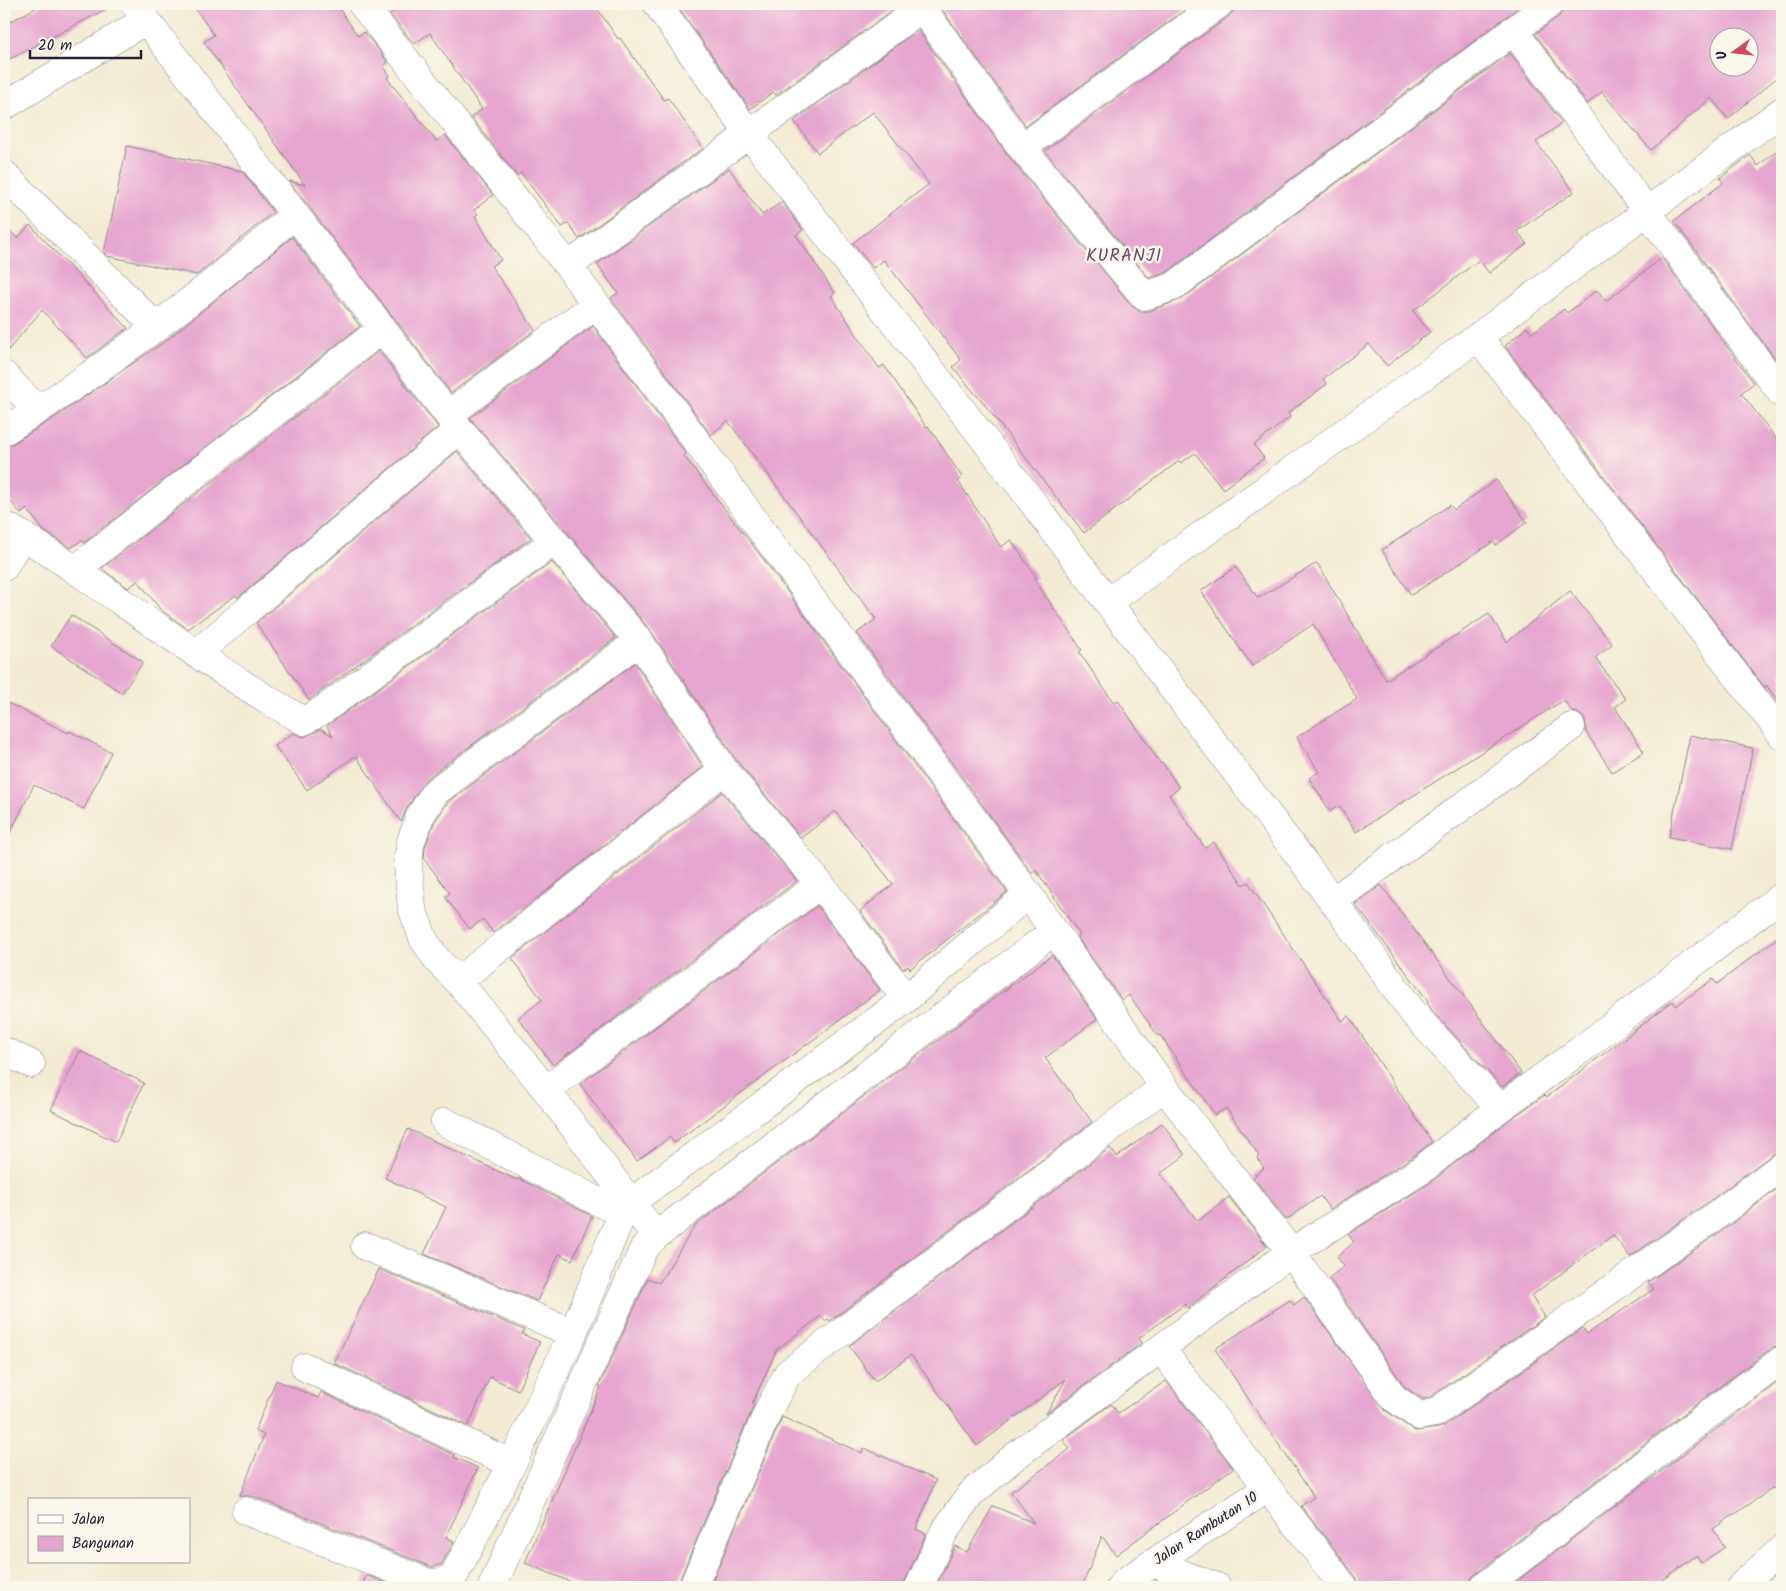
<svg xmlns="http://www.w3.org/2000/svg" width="1786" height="1591" font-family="Kalam,sans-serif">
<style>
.building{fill:#e7a6cf;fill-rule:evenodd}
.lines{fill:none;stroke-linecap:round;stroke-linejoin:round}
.minor-casing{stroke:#8a8688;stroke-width:29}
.minor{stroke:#fff;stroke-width:28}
.labels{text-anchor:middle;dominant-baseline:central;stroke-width:5;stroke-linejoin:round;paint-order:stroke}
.street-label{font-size:15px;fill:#22223b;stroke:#fbf7ec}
.quarter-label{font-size:18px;letter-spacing:1px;fill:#67506f;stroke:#fbf7ec}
</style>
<rect width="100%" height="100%" fill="#fbf7ec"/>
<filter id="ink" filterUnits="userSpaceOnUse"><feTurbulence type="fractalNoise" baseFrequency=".02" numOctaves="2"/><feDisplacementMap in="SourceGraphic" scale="10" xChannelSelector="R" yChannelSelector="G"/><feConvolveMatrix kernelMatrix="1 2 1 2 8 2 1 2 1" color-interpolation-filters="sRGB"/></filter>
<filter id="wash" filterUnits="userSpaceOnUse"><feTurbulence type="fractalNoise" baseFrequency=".0096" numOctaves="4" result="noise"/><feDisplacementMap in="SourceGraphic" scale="20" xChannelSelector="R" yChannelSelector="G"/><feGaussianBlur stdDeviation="1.12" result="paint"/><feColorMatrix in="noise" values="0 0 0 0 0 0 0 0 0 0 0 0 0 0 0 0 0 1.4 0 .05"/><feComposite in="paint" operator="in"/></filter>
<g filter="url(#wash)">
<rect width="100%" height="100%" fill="#f3ebd4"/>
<g id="blocks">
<path class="building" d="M 43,4 L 116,4 L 4,62 L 4,25 Z
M 192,4 L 336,4 L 358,36 L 364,32 L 388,62 L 383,66 L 390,76 L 387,78 L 436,141 L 445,135 L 493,195 L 474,210 L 478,214 L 475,216 L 501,260 L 491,266 L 535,330 L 451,393 L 289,181 L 305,185 L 204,42 L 214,35 Z
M 405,4 L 594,4 L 618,39 L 620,38 L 664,100 L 668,98 L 703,148 L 579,239 L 568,223 L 562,227 L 521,173 L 517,176 L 471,117 L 482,109 L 430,33 L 414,44 L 390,14 Z
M 676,4 L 901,4 L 776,95 L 773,92 L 750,109 Z
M 938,4 L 1193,4 L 1026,126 Z
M 1234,4 L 1523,4 L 1166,273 L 1149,278 L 1045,151 L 1228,17 L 1233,11 Z
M 1564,4 L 1782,4 L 1782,73 L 1728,119 L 1711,98 L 1651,150 L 1602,92 L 1587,104 L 1535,34 L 1559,16 L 1563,11 ZM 1718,38 L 1748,38 L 1748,68 L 1718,68 Z
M 918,30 L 1010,158 L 1132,306 L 1140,311 L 1149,311 L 1182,299 L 1510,53 L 1562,123 L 1536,142 L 1574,192 L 1517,231 L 1527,244 L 1489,273 L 1479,260 L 1413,311 L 1430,332 L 1387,366 L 1369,344 L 1323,379 L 1327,384 L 1288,413 L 1290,417 L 1254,445 L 1264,458 L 1223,489 L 1195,453 L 1181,463 L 1179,461 L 1084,533 L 978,396 L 977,396 L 953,367 L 961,360 L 884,260 L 873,268 L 853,243 L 929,184 L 873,112 L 818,153 L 794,121 Z
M 127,146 L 242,171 L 273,212 L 197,275 L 107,256 L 104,253 Z
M 1782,146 L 1782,362 L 1779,364 L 1674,221 L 1723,183 L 1720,178 L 1750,155 L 1758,166 Z
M 729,168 L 762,215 L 782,202 L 803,230 L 796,235 L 835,293 L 831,296 L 879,368 L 884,365 L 926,427 L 928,426 L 962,477 L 958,481 L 1001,547 L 1011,540 L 1037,578 L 1034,579 L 1082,650 L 1079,652 L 1114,703 L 1118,700 L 1161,764 L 1163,763 L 1179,788 L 1169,795 L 1205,848 L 1214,842 L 1243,885 L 1248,882 L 1342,1021 L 1349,1016 L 1432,1142 L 1411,1158 L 1330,1209 L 1320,1196 L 1286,1220 L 1253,1177 L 1264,1168 L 1257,1158 L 1259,1156 L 1226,1108 L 1215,1115 L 1160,1035 L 1158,1036 L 1129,995 L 1122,1000 L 1077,937 L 1080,935 L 1036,870 L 1032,873 L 857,633 L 876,619 L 728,421 L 711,435 L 611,298 L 618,293 L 597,264 Z
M 30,225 L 128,328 L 87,358 L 42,310 L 4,355 L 4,227 L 18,238 Z
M 292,237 L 360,326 L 84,543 L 82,540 L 71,548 L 43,530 L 27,509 L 21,514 L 4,493 L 4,446 L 12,444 L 51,420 L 168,339 Z
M 1662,258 L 1754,383 L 1741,393 L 1782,446 L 1782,706 L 1766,685 L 1765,688 L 1505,346 L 1527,327 L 1532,333 L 1564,309 L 1567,313 L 1597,290 L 1606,301 Z
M 593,326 L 686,454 L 684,456 L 764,560 L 1007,892 L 910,969 L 908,966 L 903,969 L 860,911 L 893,884 L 835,811 L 801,838 L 737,761 L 651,631 L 470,418 Z
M 379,351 L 438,427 L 238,598 L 236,595 L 188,629 L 161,610 L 138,581 L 128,588 L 105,571 L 102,568 Z
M 457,451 L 531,538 L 309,700 L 256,623 Z
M 1496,480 L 1527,522 L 1496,545 L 1493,542 L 1411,595 L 1382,550 L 1450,505 L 1454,510 Z
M 552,562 L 616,638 L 426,779 L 407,808 L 401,822 L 356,756 L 307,790 L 275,746 L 293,733 L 304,737 L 321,729 L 333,736 L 327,726 Z
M 1317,563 L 1386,680 L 1489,614 L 1507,642 L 1570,591 L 1612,644 L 1595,658 L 1626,699 L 1615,707 L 1644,752 L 1612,772 L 1586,732 L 1586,725 L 1584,718 L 1578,713 L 1572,712 L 1564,700 L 1356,832 L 1339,806 L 1330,811 L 1309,778 L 1319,772 L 1297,737 L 1357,699 L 1313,624 L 1252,666 L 1201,591 L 1236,567 L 1258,598 Z
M 71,615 L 143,662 L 122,693 L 51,646 Z
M 635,663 L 703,767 L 493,933 L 483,919 L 470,929 L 445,897 L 450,893 L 424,859 L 425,847 L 434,823 L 447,803 Z
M 4,701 L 68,733 L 69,731 L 111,752 L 84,809 L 34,785 L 4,845 Z
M 1690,735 L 1753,748 L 1732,849 L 1669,837 Z
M 722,792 L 797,881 L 553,1065 L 518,1018 L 542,1000 L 512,958 Z
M 1381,885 L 1521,1073 L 1502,1087 L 1435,1014 L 1427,1003 L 1428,1001 L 1355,904 Z
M 817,906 L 880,990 L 674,1143 L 670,1137 L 637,1161 L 580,1084 Z
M 1782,934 L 1782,1151 L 1773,1154 L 1708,1202 L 1630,1257 L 1613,1235 L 1531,1296 L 1545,1317 L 1429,1398 L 1423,1399 L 1405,1387 L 1329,1278 L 1344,1266 L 1337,1257 L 1354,1242 L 1348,1234 L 1430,1183 L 1509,1120 L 1545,1095 L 1547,1097 L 1673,1001 L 1676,1006 L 1713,979 L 1717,984 Z
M 1052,955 L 1097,1019 L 1045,1058 L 1092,1122 L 830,1321 L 828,1319 L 825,1321 L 821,1316 L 777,1349 L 752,1404 L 754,1405 L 679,1581 L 678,1587 L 583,1587 L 525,1563 L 601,1387 L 599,1386 L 648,1278 L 659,1283 L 695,1226 L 905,1065 Z
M 80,1051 L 144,1083 L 116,1142 L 51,1110 Z
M 1162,1123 L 1185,1155 L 1160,1174 L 1198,1221 L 1229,1197 L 1267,1246 L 1188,1308 L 1185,1304 L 1139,1338 L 1142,1343 L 1046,1414 L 1066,1379 L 977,1446 L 911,1355 L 875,1381 L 849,1346 L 1110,1148 L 1117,1157 Z
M 408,1129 L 517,1180 L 518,1178 L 592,1216 L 572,1260 L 559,1254 L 537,1301 L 424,1254 L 446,1207 L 385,1178 Z
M 1782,1185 L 1782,1345 L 1773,1347 L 1699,1402 L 1474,1575 L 1470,1581 L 1469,1587 L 1359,1587 L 1356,1577 L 1301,1506 L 1314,1497 L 1215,1349 L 1290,1300 L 1294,1305 L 1304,1297 L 1385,1410 L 1415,1431 L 1438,1428 L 1444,1426 L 1583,1328 L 1587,1334 L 1654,1289 L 1648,1282 L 1726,1228 Z
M 379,1269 L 524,1330 L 522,1334 L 540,1342 L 518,1390 L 490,1377 L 468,1426 L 334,1363 Z
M 1782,1379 L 1782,1482 L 1713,1529 L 1725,1547 L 1701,1563 L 1696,1556 L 1653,1587 L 1509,1587 Z
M 276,1380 L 318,1398 L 321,1392 L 455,1455 L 454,1457 L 478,1468 L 446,1537 L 454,1541 L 442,1564 L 432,1567 L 252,1496 L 240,1496 L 264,1435 L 255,1431 Z
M 1166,1381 L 1233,1468 L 1116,1555 L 1102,1536 L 1082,1587 L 936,1587 L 955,1546 L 967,1552 L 993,1506 L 1034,1523 L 1011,1492 L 1070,1449 L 1063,1440 L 1111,1404 L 1118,1413 Z
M 782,1417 L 862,1453 L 864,1448 L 936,1480 L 916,1529 L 926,1534 L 905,1581 L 904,1587 L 710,1587 Z
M 366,1575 L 397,1587 L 362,1587 Z"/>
</g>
</g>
<g filter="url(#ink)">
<use href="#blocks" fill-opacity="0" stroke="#8a8688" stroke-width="1"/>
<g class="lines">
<g class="minor-casing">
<path id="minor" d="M 135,4 L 146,20 L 459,429 L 639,641 L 724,770 L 820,884 L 906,999
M 362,4 L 568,266 L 1028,894 L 1164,1087 L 1291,1252 L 1394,1398 L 1419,1416 L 1435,1413 L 1717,1215 L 1782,1166
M 657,4 L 749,134 L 1018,483 L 1333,901 L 1414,1014 L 1500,1108
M 919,4 L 1022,148 L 1144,296 L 1173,287 L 1549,4
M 1513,30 L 1782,394
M 4,106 L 146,20
M 1022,148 L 1219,4
M 4,174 L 157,328
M 568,266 L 922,8
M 1478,337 L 1782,735
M 4,375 L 38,410
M 448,415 L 596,304
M 4,431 C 108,368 204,293 295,214
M 4,525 C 44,547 81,574 119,600 C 179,642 240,685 304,721 L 323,710 L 554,541
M 4,567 L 22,535
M 75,570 L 226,450 L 383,328
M 1108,602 L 1478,337 L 1782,111
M 639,641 L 435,792 L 420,816 L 410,844 L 408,866 L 412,908 L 423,938 L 437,960 L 458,981 L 546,1090 L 656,1236
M 196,654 L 459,429
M 1333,901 L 1571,727
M 458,981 L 724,770
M 4,1051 L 31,1064
M 546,1090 L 820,884
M 445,1122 L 622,1214
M 365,1246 L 573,1333
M 1161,1349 L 1344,1587
M 305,1367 L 512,1464
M 246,1511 L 429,1583 C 440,1583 447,1582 455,1574 L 512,1464 L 573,1333 L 622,1214 L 630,1203 L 906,999 L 1028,894
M 1153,1563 L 1217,1587
M 492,1587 L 644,1248 L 656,1236 L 1054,931
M 693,1587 L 769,1409 L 788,1373 L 1164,1087
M 919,1587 L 944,1532 L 971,1494 L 1014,1457 L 1291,1252 L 1420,1171 L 1500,1108 L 1579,1051 L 1782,896
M 1120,1587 L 1124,1582 L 1153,1563 L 1268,1488
M 1484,1587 L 1709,1414 L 1782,1360
M 1740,1587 L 1782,1549"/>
</g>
<use href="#minor" class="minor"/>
</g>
</g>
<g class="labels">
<g class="street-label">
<text transform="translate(1206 1529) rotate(-33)">Jalan Rambutan 10</text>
</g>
<g class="quarter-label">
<text x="1124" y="256">KURANJI</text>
</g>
</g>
<rect width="1786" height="1591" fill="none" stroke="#fbf7ec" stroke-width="20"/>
<rect x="28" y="1498" width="162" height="65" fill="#fbf7ec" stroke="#a4a2a5"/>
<rect x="38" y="1515" width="25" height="8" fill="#ffffff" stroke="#a4a2a5"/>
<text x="72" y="1524" font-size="15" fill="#22223b">Jalan</text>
<rect x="38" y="1536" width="25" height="15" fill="#e7a6cf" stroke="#a4a2a5"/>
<text x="72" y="1548" font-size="15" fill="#22223b">Bangunan</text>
<g transform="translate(1734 52) rotate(255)"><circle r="24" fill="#fbf7ec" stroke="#a4a2a5"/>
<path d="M0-4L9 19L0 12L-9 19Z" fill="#d1495b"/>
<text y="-8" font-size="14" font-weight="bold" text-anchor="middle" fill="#22223b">U</text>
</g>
<path d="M30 50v8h111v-8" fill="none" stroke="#22223b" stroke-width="2.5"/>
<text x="38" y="50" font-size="15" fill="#22223b" stroke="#fbf7ec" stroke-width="4" paint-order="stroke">20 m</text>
</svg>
